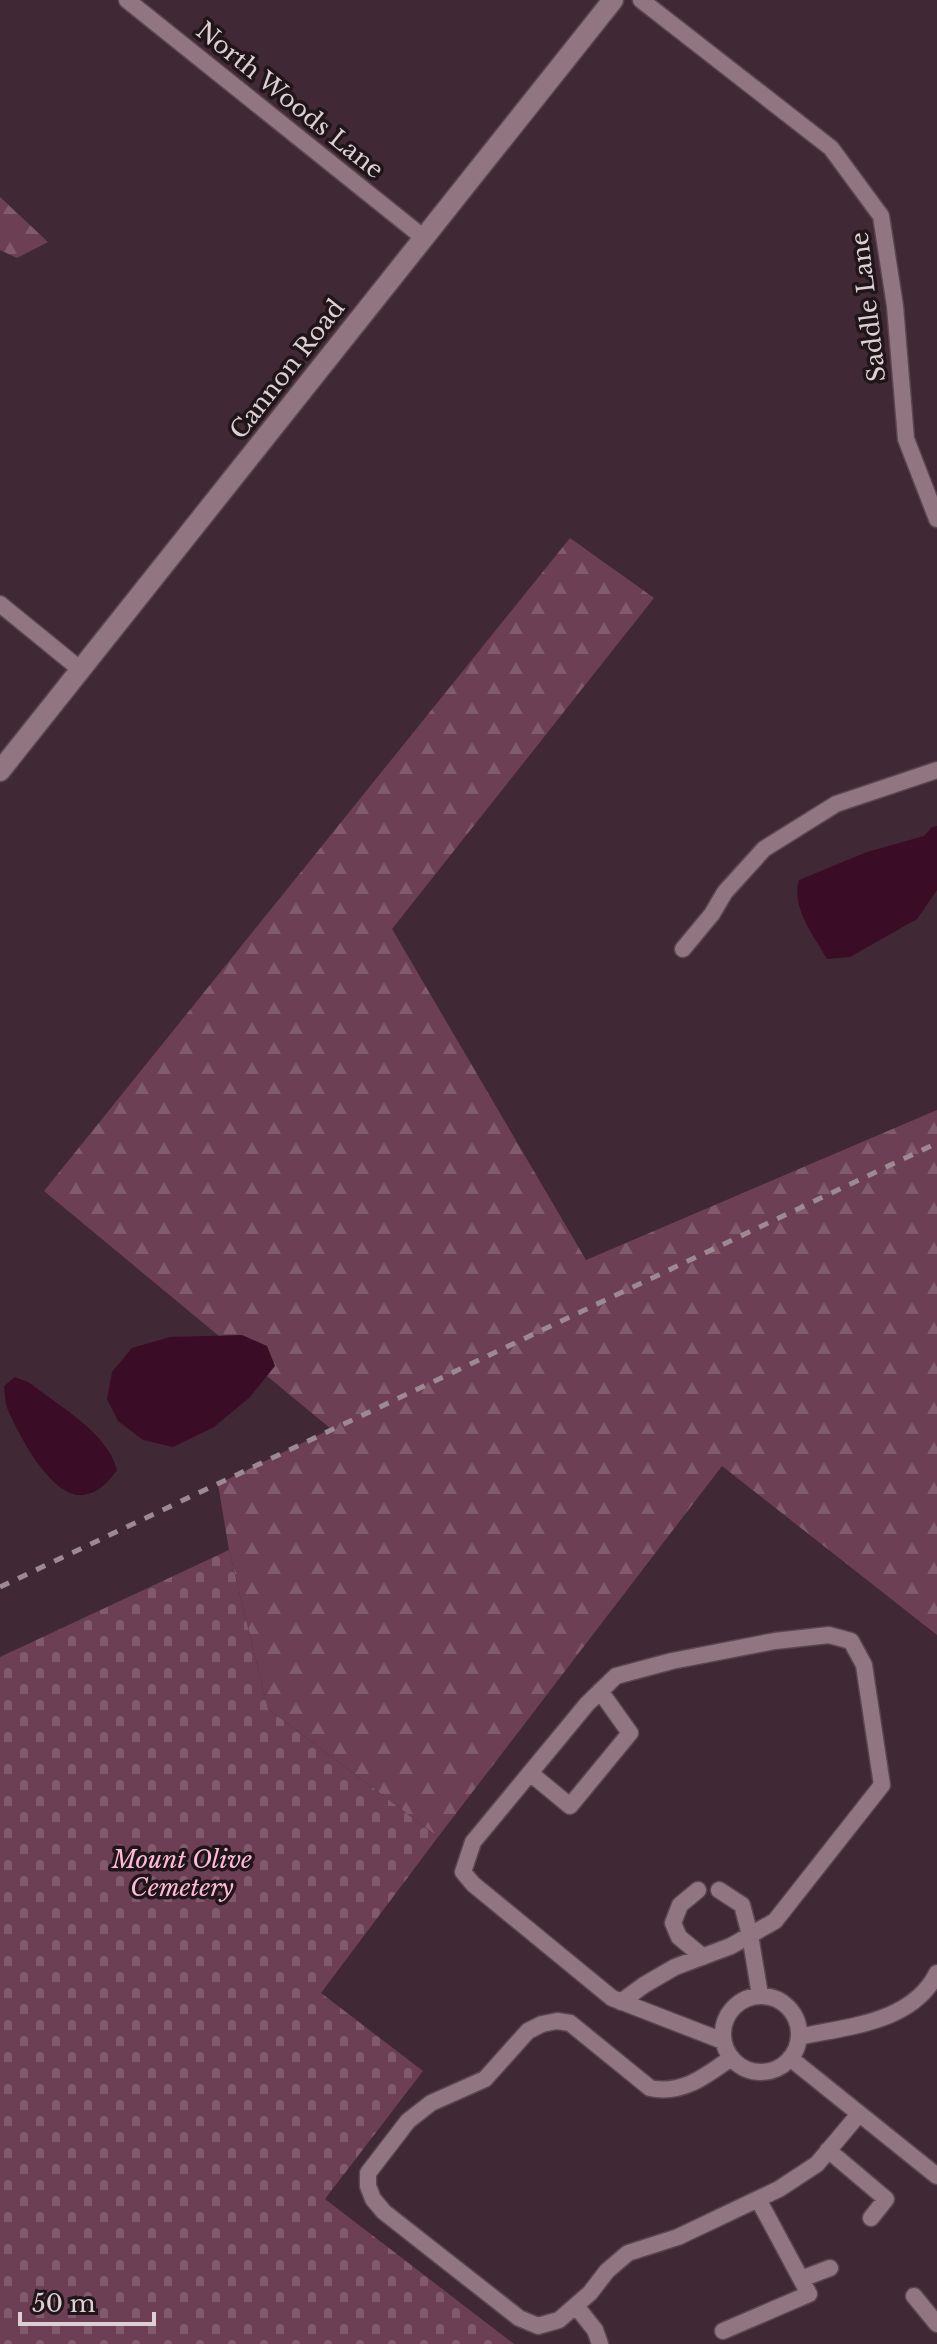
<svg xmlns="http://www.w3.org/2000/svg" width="937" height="2344" font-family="'Libre Baskerville',serif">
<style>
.forest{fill:url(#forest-firs)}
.cemetery{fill:url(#cemetery-stones)}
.water{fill:#3b0c26}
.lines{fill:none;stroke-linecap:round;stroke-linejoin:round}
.minor-casing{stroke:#5a464f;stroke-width:19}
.secondary-casing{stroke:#5a464f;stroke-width:23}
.minor{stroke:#917581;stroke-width:16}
.secondary{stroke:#917581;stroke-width:20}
.rail{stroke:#9c8a92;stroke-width:5;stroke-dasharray:10 10;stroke-linecap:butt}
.labels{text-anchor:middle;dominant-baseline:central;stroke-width:7;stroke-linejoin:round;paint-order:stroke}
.street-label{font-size:24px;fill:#decfd5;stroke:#20161a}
.park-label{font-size:24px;font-style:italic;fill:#febad8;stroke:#20161a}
</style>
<defs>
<pattern id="forest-firs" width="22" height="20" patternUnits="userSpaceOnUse" patternTransform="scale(2)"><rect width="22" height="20" fill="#6c3f54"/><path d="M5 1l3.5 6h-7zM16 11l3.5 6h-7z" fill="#815a6c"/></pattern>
<pattern id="cemetery-stones" width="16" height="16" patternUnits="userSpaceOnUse" patternTransform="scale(2)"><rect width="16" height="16" fill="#6c3f54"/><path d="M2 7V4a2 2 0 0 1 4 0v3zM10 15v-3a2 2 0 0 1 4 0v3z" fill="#815a6c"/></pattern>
</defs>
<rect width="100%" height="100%" fill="#402934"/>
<path class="forest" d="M 0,197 L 48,242 L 17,258 L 0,250 Z
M 570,538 L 654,598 L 392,929 L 586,1260 L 937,1110 L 937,1635 L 722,1466 L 438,1837 L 268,1709 L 229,1550 L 218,1484 L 331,1429 L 44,1191 Z"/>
<path class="cemetery" d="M 229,1550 L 268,1709 L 438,1837 L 321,1993 L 423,2071 L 325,2199 L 514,2344 L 0,2344 L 0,1657 Z"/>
<path class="water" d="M 937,826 L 937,890 L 917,919 L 850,957 L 827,959 C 814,936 791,908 799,880 L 867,852 L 924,836 L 932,827 Z
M 242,1335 L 267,1346 L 275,1366 L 250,1397 L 214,1427 L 173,1447 L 143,1440 L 118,1421 L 107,1399 L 112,1372 L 132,1348 L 170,1337 Z
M 15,1377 L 28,1382 C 58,1405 108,1433 117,1470 C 108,1482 99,1493 83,1495 C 51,1498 19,1435 8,1410 C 5,1403 5,1394 4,1386 Z"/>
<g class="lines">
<g class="minor-casing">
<path id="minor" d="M 127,0 L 424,238
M 641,0 L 831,148 L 881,216 L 895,306 L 906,439 L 937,519
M 0,604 L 81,670
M 683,949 L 712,914 L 725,892 L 764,849 L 836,804 L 937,770
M 530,1773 L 570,1806 L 630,1733 L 600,1691
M 698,1890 L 680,1905 L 673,1923 L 679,1937 L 703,1957
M 719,1890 L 742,1905 L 750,1935 L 760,1995
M723 2034a38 38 0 1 1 76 0a38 38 0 1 1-76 0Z
M 621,2002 L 644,1985 L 675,1967 L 731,1946 L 775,1921 L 882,1785 L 864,1665 L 851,1641 L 829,1635 L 775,1641 L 672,1661 L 616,1676 L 587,1704 L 473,1842 L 463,1872 L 473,1884 L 612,1998 L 723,2041
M 799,2037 C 848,2026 912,2023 937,1973
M 731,2058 C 706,2076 682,2095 650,2088 L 570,2023 L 557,2021 L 542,2024 L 528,2031 L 485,2079 L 431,2103 L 408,2121 L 368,2173 L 368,2186 L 373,2199 L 384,2212 L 519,2318 L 538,2326 L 559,2320 L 590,2293 L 607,2271 L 628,2253 L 678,2237 L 779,2189 L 817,2164 L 859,2114
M 790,2058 L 937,2176
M 828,2150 L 886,2199 L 871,2218
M 801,2279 L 830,2268
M 914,2296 L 937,2324
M 576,2306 L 595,2330 L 600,2344
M 723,2331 L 809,2294 L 758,2199"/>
</g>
<g class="secondary-casing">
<path id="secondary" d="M 0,771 L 613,0"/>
</g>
<use href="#minor" class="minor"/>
<use href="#secondary" class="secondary"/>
<path class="rail" d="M 0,1587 L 937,1143"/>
</g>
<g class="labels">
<g class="street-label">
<text transform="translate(290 100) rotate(39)">North Woods Lane</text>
<text transform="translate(868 307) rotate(-97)">Saddle Lane</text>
<text transform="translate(287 369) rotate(-52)">Cannon Road</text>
</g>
<g class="park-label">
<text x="182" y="1859">Mount Olive<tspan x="182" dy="28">Cemetery</tspan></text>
</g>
</g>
<path d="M20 2312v12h134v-12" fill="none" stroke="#decfd5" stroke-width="4"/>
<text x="32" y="2312" font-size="24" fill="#decfd5" stroke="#20161a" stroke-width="6" paint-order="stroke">50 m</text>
</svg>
